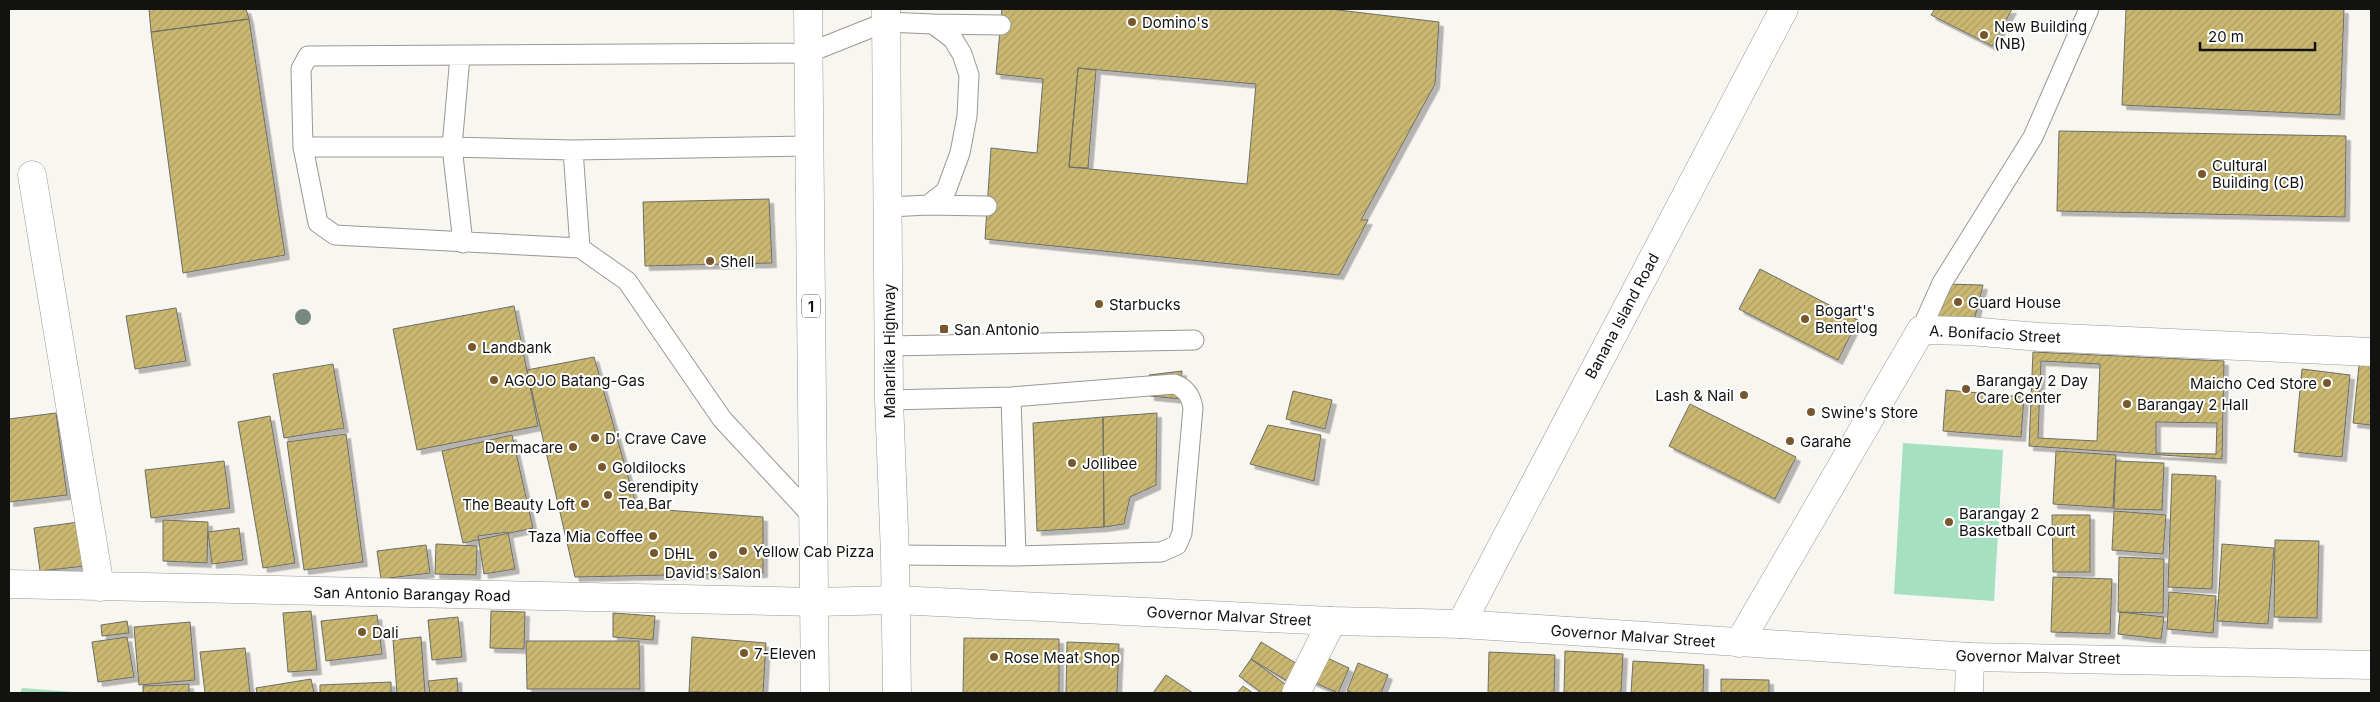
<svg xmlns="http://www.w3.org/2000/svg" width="2380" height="702" font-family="Inter,sans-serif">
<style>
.grass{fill:#a5e0c1}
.building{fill:url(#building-hatch);stroke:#6e6d69;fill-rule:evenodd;filter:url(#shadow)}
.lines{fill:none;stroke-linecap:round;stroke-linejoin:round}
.lane-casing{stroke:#9a9894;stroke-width:21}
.street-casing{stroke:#9a9894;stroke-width:29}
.secondary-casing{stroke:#9a9894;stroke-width:29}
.highway-casing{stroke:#9a9894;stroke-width:29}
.lane{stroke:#fff;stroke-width:19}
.street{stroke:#fff;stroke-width:28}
.secondary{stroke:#fff;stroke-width:28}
.highway{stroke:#fff;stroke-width:28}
.tree{fill:#788a80}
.poi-dot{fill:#77572d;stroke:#fff;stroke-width:2}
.labels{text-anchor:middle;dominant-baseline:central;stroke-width:4;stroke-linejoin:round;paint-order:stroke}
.shield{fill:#fff;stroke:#595958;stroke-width:1}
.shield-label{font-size:14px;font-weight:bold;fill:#121210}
.poi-label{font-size:15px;fill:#121210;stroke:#fff;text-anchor:start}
.street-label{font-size:15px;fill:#121210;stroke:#fff}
</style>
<defs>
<pattern id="building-hatch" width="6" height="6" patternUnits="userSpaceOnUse" patternTransform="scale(1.25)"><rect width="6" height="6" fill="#cab871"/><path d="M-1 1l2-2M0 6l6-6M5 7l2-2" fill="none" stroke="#ac9d61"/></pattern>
<filter id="shadow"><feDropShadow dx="4.5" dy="4.5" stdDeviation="0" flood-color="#0004"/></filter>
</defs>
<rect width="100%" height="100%" fill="#f7f6f1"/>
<path class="grass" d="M 1903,443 L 2003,450 L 1994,601 L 1894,594 Z
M 22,688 L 86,693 L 20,693 Z"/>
<path class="building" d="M 149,9 L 246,9 L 249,19 L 151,32 Z
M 1002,9 L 1330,9 L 1439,22 L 1435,84 L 1361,220 L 1368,220 L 1339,275 L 985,239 L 991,148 L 1037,153 L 1043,79 L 996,74 ZM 1078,68 L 1256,84 L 1247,184 L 1069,167 Z
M 1935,9 L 2012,9 L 1992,46 L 1931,15 Z
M 2126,9 L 2344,9 L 2340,115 L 2122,105 Z
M 249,19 L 285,255 L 183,273 L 151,32 Z
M 1078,68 L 1096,70 L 1088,168 L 1069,167 Z
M 2059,131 L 2346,136 L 2345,217 L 2057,211 Z
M 769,199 L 772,263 L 645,266 L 643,202 Z
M 1760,269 L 1858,320 L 1838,360 L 1739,309 Z
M 1945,284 L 1983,285 L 1974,321 L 1929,319 Z
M 514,306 L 538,426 L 417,450 L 393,329 Z
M 176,308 L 186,361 L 135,369 L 126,316 Z
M 2033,352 L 2224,361 L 2222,459 L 2029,446 Z
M 2360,356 L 2371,358 L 2371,425 L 2353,423 Z
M 594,357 L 637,508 L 763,517 L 763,573 L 575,577 L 527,370 Z
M 2041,361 L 2100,364 L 2097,441 L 2038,438 Z
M 333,364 L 344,428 L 284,438 L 273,374 Z
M 2302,369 L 2350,375 L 2342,457 L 2294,452 Z
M 1182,371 L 1181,399 L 1150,396 L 1149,375 Z
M 1946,390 L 2024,397 L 2021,437 L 1943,431 Z
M 1293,391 L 1332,400 L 1325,429 L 1286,419 Z
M 1690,404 L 1796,457 L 1775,499 L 1669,446 Z
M 56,413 L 67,495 L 9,502 L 9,419 Z
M 1157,413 L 1156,485 L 1130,497 L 1124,524 L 1104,527 L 1103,417 Z
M 270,416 L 295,563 L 263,568 L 238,422 Z
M 1103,417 L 1104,527 L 1037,531 L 1033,423 Z
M 2156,422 L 2217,423 L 2216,454 L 2156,453 Z
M 1268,425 L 1321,435 L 1314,481 L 1250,464 Z
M 346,434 L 363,562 L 304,570 L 287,442 Z
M 512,435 L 533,528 L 463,543 L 442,451 Z
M 2056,451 L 2116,455 L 2113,508 L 2053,504 Z
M 224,461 L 230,508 L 151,518 L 145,470 Z
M 2116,461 L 2164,463 L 2162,510 L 2114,509 Z
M 2172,474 L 2216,476 L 2212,589 L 2168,587 Z
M 2114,511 L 2166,515 L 2163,554 L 2112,550 Z
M 2052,515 L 2090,515 L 2090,572 L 2053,572 Z
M 163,520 L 208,522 L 207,563 L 163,561 Z
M 79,522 L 85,566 L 40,571 L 34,528 Z
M 239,528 L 243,560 L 212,564 L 208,532 Z
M 508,532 L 515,569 L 484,574 L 478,536 Z
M 2275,540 L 2319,541 L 2317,618 L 2274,617 Z
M 436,544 L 477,546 L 476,575 L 435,574 Z
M 2222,544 L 2274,548 L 2268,624 L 2217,621 Z
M 426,545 L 430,573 L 381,579 L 377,551 Z
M 2119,557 L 2164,559 L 2163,613 L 2118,612 Z
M 2053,577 L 2112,579 L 2110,634 L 2051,632 Z
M 2169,592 L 2216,596 L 2213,633 L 2167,629 Z
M 311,611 L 317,670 L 288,672 L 283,613 Z
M 491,611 L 525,612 L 524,649 L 490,648 Z
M 2120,612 L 2164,617 L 2161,639 L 2118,634 Z
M 613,613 L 655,616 L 653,640 L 613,637 Z
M 377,615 L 382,654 L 326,661 L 321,621 Z
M 458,617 L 462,657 L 432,660 L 428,620 Z
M 127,621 L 129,633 L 102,636 L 101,625 Z
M 190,622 L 195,680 L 139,685 L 134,627 Z
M 127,637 L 134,677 L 98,682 L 92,642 Z
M 421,637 L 425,693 L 397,693 L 393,640 Z
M 692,637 L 766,643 L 763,693 L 689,692 Z
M 964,638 L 1059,639 L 1059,693 L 963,693 Z
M 526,641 L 639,641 L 640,689 L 527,689 Z
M 1067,642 L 1119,644 L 1117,693 L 1066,693 Z
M 1261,642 L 1299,665 L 1289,682 L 1251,659 Z
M 245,648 L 250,693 L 205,693 L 200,652 Z
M 1565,651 L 1623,654 L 1621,693 L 1564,693 Z
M 1489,652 L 1555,655 L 1554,693 L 1488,693 Z
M 1323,656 L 1349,668 L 1338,693 L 1311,681 Z
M 1251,659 L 1289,687 L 1284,693 L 1262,693 L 1239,676 Z
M 1633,661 L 1704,665 L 1703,693 L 1631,693 Z
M 1358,663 L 1388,675 L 1381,693 L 1354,693 L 1347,691 Z
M 1166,675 L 1193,693 L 1153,693 Z
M 457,678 L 458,693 L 430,693 L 428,681 Z
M 311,679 L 314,693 L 257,693 L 256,688 Z
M 1721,679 L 1769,680 L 1769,693 L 1721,693 Z
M 391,682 L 391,693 L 320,693 L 320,685 Z
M 189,684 L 189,693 L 143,693 L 143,686 Z
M 1243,686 L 1253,693 L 1237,693 Z"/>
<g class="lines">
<g class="lane-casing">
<path id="lane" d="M 933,24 L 1001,25
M 460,56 L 452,147 L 463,243
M 303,147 L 452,147 L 573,150 L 809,146
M 573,150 L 580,248
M 928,205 L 987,206
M 1921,330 L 1942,283 L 2033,137 L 2089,9
M 889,346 L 1194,340
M 1011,397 L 1016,556
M 889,400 L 1011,397 L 1174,384 C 1186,388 1191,396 1193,408 L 1182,533 L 1177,545 L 1161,552 L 1016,556 L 895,555
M 812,516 L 722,419 L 627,281 L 580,248 L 335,235 L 318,223 L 303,147 L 301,69 L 308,56 L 808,53 L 886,22 L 933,24 L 953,39 L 962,54 L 969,75 L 967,116 L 960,153 L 946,191 L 928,205 L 889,207"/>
</g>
<g class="street-casing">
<path id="street" d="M 32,175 L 100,587
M 9,584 L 815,602
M 1461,624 L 1784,9
M 1739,643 L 1921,330 L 1969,331 L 2040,337 L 2371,352
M 1296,693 L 1332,621
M 1969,693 L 1970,657"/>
</g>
<g class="secondary-casing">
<path id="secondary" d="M 815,602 L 896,600 L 1332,621 L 1461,624 L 1970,657 L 2371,665"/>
</g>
<g class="highway-casing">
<path id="highway" d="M 808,9 L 815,693
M 886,9 L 889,400 L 895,555 L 897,693"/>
</g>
<use href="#lane" class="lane"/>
<use href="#street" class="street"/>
<use href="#secondary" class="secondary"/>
<use href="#highway" class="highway"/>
</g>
<circle class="tree" cx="303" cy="317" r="8"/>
<g class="poi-dot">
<circle cx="1132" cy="22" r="5"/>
<circle cx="1984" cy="35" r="5"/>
<circle cx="2202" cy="174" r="5"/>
<circle cx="710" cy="261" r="5"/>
<circle cx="1958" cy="302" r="5"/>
<circle cx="1099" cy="304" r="5"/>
<circle cx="1805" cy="319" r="5"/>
<rect x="939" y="324" width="10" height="10" rx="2.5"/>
<circle cx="472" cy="347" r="5"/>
<circle cx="494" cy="380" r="5"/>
<circle cx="2327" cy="383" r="5"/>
<circle cx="1966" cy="389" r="5"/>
<circle cx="1744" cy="395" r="5"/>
<circle cx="2127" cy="404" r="5"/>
<circle cx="1811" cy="412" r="5"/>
<circle cx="595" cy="438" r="5"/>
<circle cx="1790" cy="441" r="5"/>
<circle cx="573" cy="447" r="5"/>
<circle cx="1072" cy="463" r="5"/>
<circle cx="602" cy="467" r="5"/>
<circle cx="608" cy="495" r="5"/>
<circle cx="585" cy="504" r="5"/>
<circle cx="1949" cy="522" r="5"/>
<circle cx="653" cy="536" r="5"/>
<circle cx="743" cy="551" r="5"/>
<circle cx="654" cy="553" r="5"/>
<circle cx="713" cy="555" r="5"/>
<circle cx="362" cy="632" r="5"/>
<circle cx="744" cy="653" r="5"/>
<circle cx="994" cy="657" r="5"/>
</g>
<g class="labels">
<rect class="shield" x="802" y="294.5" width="18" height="23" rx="4"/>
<g class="shield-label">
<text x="811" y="306">1</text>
</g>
<g class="poi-label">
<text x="1142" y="22">Domino's</text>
<text x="1994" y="26">New Building<tspan x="1994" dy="17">(NB)</tspan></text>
<text x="2212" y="165">Cultural<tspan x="2212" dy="17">Building (CB)</tspan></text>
<text x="720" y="261">Shell</text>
<text x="1968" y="302">Guard House</text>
<text x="1109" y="304">Starbucks</text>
<text x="1815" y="310">Bogart's<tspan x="1815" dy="17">Bentelog</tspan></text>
<text x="954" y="329">San Antonio</text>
<text x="482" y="347">Landbank</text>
<text x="504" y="380">AGOJO Batang-Gas</text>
<text x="1976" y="380">Barangay 2 Day<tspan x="1976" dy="17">Care Center</tspan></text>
<text x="2317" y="383" text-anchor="end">Maicho Ced Store</text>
<text x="1734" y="395" text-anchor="end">Lash &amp; Nail</text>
<text x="2137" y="404">Barangay 2 Hall</text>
<text x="1821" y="412">Swine's Store</text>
<text x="605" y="438">D' Crave Cave</text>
<text x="1800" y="441">Garahe</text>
<text x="563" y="447" text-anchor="end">Dermacare</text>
<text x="1082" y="463">Jollibee</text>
<text x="612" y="467">Goldilocks</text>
<text x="618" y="486">Serendipity<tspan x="618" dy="17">Tea Bar</tspan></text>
<text x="575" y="504" text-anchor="end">The Beauty Loft</text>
<text x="1959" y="513">Barangay 2<tspan x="1959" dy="17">Basketball Court</tspan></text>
<text x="643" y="536" text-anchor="end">Taza Mia Coffee</text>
<text x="753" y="551">Yellow Cab Pizza</text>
<text x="664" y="553">DHL</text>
<text x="713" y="572" text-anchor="middle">David's Salon</text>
<text x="372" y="632">Dali</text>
<text x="754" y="653">7-Eleven</text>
<text x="1004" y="657">Rose Meat Shop</text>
</g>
<g class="street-label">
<text transform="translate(1622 316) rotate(-62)">Banana Island Road</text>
<text transform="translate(1995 334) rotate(3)">A. Bonifacio Street</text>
<text transform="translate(889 351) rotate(-90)">Maharlika Highway</text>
<text transform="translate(412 594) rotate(1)">San Antonio Barangay Road</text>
<text transform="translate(1229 616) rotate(3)">Governor Malvar Street</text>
<text transform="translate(1633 636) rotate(4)">Governor Malvar Street</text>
<text transform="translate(2038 657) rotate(1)">Governor Malvar Street</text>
</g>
</g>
<rect width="2380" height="702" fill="none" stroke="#121210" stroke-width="20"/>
<path d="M2200 42v8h115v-8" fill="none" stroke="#121210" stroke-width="2.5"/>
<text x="2208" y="42" font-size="15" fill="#121210" stroke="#ffffff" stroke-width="4" paint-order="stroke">20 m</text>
</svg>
